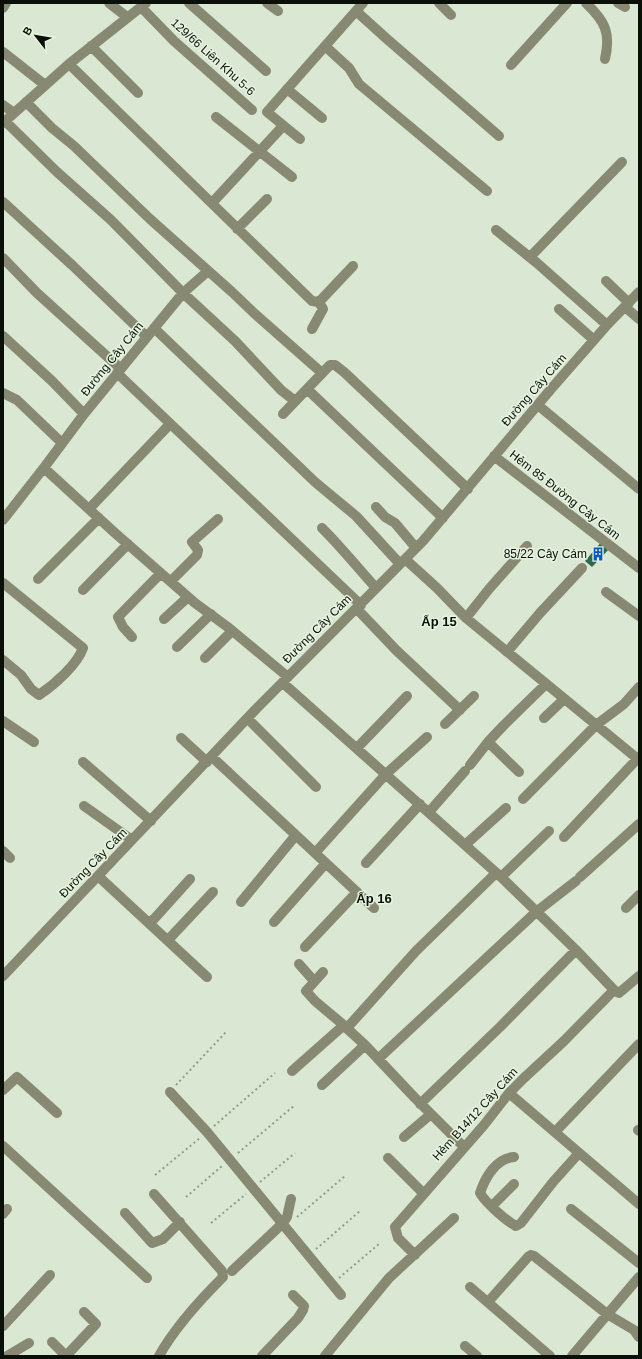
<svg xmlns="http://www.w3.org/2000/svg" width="642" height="1359" font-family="Arial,sans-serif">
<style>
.building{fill:#32694d}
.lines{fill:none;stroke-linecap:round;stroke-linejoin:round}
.path{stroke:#929c8c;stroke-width:2;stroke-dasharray:2 3;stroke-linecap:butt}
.minor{stroke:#888972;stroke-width:10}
.labels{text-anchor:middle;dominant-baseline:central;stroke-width:3;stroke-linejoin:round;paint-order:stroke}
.street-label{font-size:12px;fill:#0a0f08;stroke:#e7f4e0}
.poi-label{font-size:12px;fill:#0a0f08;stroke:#e7f4e0;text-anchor:end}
.neighbourhood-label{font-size:13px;font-weight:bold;fill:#0a0f08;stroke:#e7f4e0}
</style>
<rect width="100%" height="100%" fill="#dae7d3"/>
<path class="building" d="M 603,540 L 611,547 L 592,567 L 585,561 Z"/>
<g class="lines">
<path class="path" d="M 176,1085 L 227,1031
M 214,1126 L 275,1073
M 238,1153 L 295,1105
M 155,1175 L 200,1138
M 260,1182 L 295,1153
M 186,1197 L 222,1166
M 297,1217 L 345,1176
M 211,1223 L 246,1194
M 316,1249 L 360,1211
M 339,1278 L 379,1244"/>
<path class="minor" d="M 109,3 L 127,17
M 189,3 L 266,71
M 267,3 L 278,11
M 439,3 L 451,15
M 586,3 C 605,21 611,33 605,59
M 618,3 L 625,7
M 141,7 L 174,41 L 252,110
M 3,8 L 6,3
M 356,11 L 387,39 L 499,136
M 91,46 L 138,93
M 325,46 L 349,68 L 359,84 L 487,191
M 3,52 L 45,85
M 69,64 L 312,301 L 319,302 L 353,266
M 511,65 L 567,3
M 287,89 L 322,118
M 26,102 L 52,128 L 74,146 L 150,219 L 232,292 L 255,314 L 322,373
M 3,105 L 14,113
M 216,117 L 292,177
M 5,121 L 57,172 L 111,220 L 183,293 L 235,341 L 281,390 L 295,401
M 3,123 L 69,64 L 146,3
M 300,139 L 267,112 L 363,3
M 3,202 L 72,265 L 147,337
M 212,203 L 283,126
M 237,229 L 267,199
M 496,230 L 537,263 L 607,325
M 530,257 L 622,162
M 3,258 L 37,293 L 121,369
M 606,281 L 629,303
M 625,307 L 639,319
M 559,309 L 594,340
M 154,328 L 315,482 L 356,516 L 400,564
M 312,329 L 323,309 L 319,302
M 3,336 L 52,381 L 84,414
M 117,373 L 361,605
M 307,389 L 443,518
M 3,393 L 17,400 L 62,443
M 539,406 L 639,489
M 283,414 L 330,365 L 335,365 L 344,372 L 468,489
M 494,456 L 639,568
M 44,468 L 115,533 L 195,603 L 229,628 L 288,677
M 376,507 L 385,517 L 395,523 L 416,548
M 89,509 L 170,424
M 3,520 L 46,465 L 84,414 L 151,332 L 183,293 L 208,271
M 322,528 C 341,547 358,568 376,588
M 405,559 L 437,588 L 466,618 L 639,760
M 38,579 L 99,518
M 171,581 L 197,555 L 198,550 L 192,542 L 218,519
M 3,583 L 83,648 C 77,665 54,685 39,695 L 31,689 L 21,675 L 3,660
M 83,590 L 128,544
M 606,592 L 639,616
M 357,609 L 396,650 L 460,710
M 466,618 L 489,589 L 527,546
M 164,619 L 188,597
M 132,637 L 123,627 L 118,617 L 161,573
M 177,647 L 211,614
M 507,652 L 540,613 L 582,568
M 205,658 L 232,631
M 283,683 L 501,877 L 576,950 L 614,990 L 619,993 L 639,976
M 544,718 L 564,699
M 248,719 L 316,787
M 3,721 L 34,742
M 445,724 L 474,696
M 181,738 L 207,762
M 488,742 L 519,772
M 357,748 L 407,696
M 212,757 L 374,908
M 83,762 L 151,821
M 470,765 L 488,742 L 504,725 L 546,684
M 523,799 L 596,725 L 624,704 L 639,687
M 84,806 L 132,840
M 429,812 L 465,771
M 564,837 L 639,757
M 465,845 L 506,808
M 3,851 L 10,858
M 315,853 L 386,774 L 427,737
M 366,863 L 420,804
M 98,876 L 207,977
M 501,877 L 549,831
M 580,877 L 639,824
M 241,902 L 296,835
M 626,908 L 639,895
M 274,922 L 326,863
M 149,923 L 154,919 L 190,879
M 168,940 L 213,892
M 305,947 L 357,892
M 299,964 L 314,981
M 323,972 L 306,991 L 315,1001 L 340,1022 L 365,1045 L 415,1098 L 464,1147
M 3,976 L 256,709 L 423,541 L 551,389 L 607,325 L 639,292
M 347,1028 L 416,951 L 496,873
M 378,1059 L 536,912 L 576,881
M 292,1071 L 344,1025
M 322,1085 L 365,1045
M 3,1090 L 17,1077 L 57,1113
M 170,1092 L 207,1132 L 341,1295
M 509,1093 L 639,1204
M 420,1104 L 500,1027 L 576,950
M 638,1130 L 639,1131
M 555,1132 L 639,1044
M 404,1137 L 431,1114
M 3,1146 L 147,1278
M 514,1157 C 496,1158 485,1178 480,1193 C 486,1203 505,1220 516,1226 L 521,1223 L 553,1182 L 579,1153
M 388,1158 L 423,1193
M 154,1194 L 222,1271 L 223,1277 C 199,1301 175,1327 159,1356
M 492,1206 L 514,1184
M 571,1209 L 639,1263
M 125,1213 L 152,1243 L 163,1239 L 180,1222
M 3,1214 L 7,1209
M 415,1255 L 398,1238 L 395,1227 L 484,1125 L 509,1093 L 524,1078 L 564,1041 L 614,990
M 232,1271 L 283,1223 L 287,1217 L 291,1199
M 470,1287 L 550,1356
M 488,1302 L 528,1257 L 531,1255 L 534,1256 L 607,1314 L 634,1330 L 639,1337
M 3,1326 L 50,1275
M 52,1342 L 66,1356
M 465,1346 L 477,1356
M 7,1356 L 29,1343
M 66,1356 L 96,1324 L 84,1312
M 262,1356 L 298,1318 L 303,1310 L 304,1306 L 293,1295
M 325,1356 L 389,1278 L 454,1218
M 572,1356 L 639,1277"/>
</g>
<defs>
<g id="building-bare" transform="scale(1.08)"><path d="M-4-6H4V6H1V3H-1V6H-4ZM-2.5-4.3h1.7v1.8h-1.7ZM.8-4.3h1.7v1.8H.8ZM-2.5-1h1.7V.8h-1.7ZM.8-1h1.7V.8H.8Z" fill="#0358c2" stroke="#e7f4e0" stroke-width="2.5" paint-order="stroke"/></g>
</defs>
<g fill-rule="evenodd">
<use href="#building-bare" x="598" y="554"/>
</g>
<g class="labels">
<g class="street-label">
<text transform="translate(213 57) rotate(42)">129/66 Liên Khu 5-6</text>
<text transform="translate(112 359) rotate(-51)">Đường Cây Cám</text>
<text transform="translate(534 390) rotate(-49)">Đường Cây Cám</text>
<text transform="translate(565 495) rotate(38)">Hẻm 85 Đường Cây Cám</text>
<text transform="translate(317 629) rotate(-45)">Đường Cây Cám</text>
<text transform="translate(93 863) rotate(-46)">Đường Cây Cám</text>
<text transform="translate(475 1114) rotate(-48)">Hẻm B14/12 Cây Cám</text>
</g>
<g class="poi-label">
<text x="587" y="554">85/22 Cây Cám</text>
</g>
<g class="neighbourhood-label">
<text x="439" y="621">Ấp 15</text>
<text x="374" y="898">Ấp 16</text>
</g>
</g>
<rect width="642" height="1359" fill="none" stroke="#0a0f08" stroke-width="8"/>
<g transform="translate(36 36) rotate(301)" stroke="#e7f4e0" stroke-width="3" paint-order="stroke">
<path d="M0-3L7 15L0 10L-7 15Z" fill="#0a0f08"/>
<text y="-6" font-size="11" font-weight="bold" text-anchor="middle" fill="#0a0f08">B</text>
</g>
</svg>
